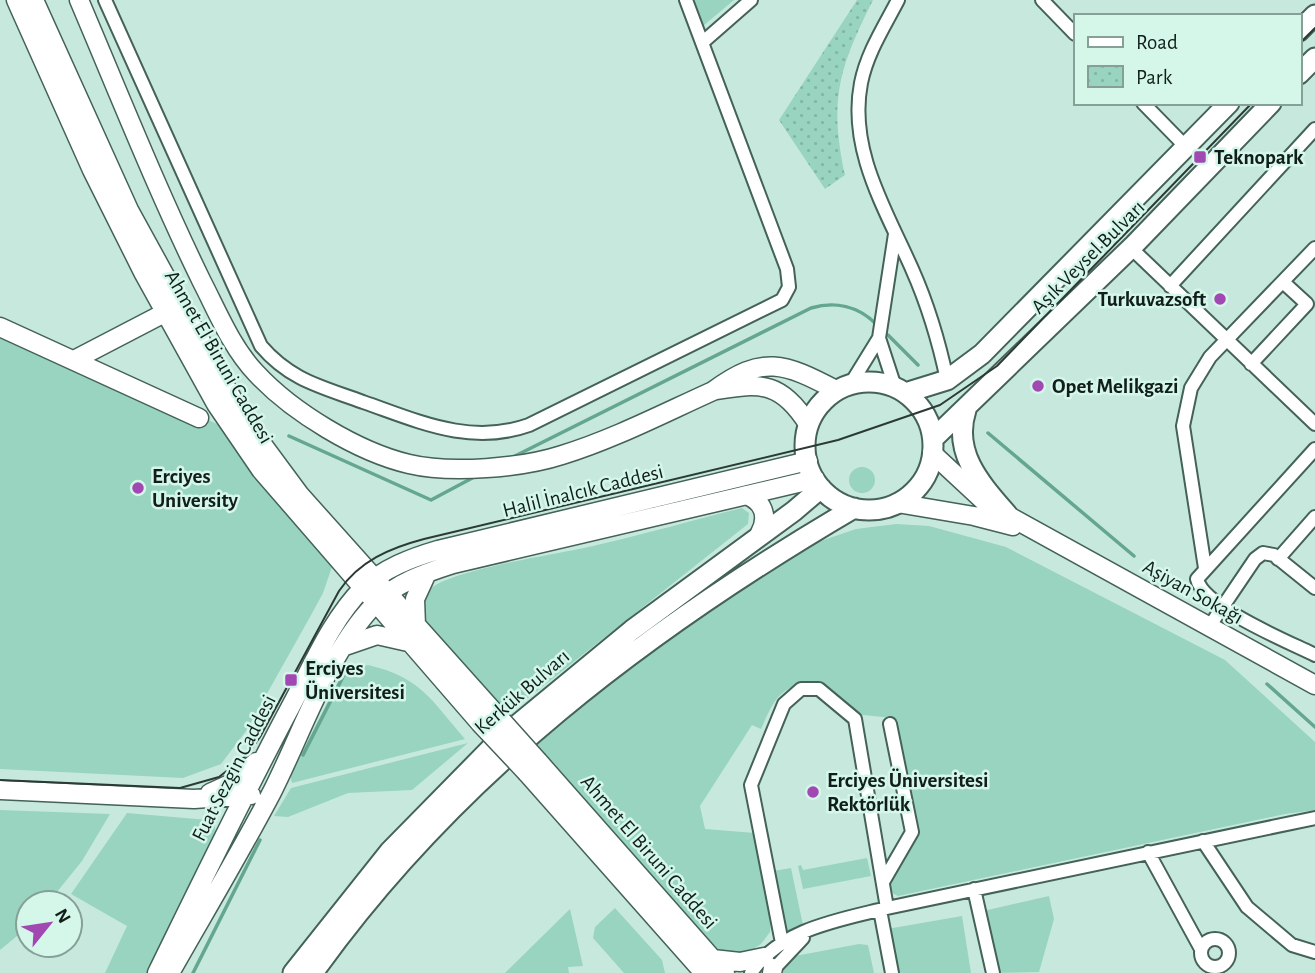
<svg xmlns="http://www.w3.org/2000/svg" width="1315" height="973" font-family="'Alegreya Sans',sans-serif">
<style>
.grass{fill:#98d4bf}
.park{fill:url(#park-dots)}
.lines{fill:none;stroke-linecap:round;stroke-linejoin:round}
.stream{stroke:#64a690;stroke-width:3.5}
.street-casing{stroke:#446257;stroke-width:16}
.secondary-casing{stroke:#446257;stroke-width:21}
.primary-casing{stroke:#446257;stroke-width:23}
.street{stroke:#fff;stroke-width:12}
.secondary{stroke:#fff;stroke-width:18}
.primary{stroke:#fff;stroke-width:19}
.tram{stroke:#2b3a35;stroke-width:2}
.secondary-bridge-casing{stroke:#446257;stroke-width:21;stroke-linecap:butt}
.secondary-bridge{stroke:#fff;stroke-width:18}
.poi-dot{fill:#a248b3;stroke:#d4f7ea;stroke-width:2.5}
.labels{text-anchor:middle;dominant-baseline:central;stroke-width:5;stroke-linejoin:round;paint-order:stroke}
.poi-label{font-size:21px;font-weight:bold;fill:#121e1a;stroke:#d4f7ea;text-anchor:start}
.street-label{font-size:21px;fill:#121e1a;stroke:#d4f7ea}
</style>
<defs>
<pattern id="park-dots" width="8" height="8" patternUnits="userSpaceOnUse" patternTransform="scale(1.75)"><rect width="8" height="8" fill="#98d4bf"/><path d="M2 2h.1M6 6h.1" fill="none" stroke="#82b6a4" stroke-width="1.8" stroke-linecap="round"/></pattern>
</defs>
<rect width="100%" height="100%" fill="#c7e9dd"/>
<path class="grass" d="M 692,0 L 734,0 L 703,26 Z
M 0,328 L 233,431 L 335,558 L 323,593 L 310,617 L 246,731 L 221,764 L 183,778 L 0,769 Z
M849 480a13 13 0 1 1 26 0a13 13 0 1 1-26 0Z
M 742,508 L 749,513 L 748,524 L 504,717 L 423,617 C 422,606 422,595 431,588 C 457,568 561,554 597,545 C 645,534 694,520 742,508 Z
M 896,524 L 929,526 L 1006,547 L 1225,660 L 1315,742 L 1315,810 L 1285,814 L 898,896 L 892,893 L 889,885 L 917,825 L 893,718 L 853,714 L 799,685 C 776,690 770,710 761,729 L 752,725 L 700,806 L 705,829 L 755,833 L 771,917 L 770,932 L 761,944 L 750,951 L 737,954 L 718,949 L 594,820 L 529,746 L 664,639 L 815,543 L 856,529 Z
M 368,665 C 421,677 431,700 465,739 L 292,783 L 290,775 L 344,670 Z
M 468,743 L 412,790 L 348,793 L 288,817 L 274,816 L 291,788 Z
M 0,810 L 110,814 L 82,861 L 48,903 L 28,903 L 28,927 L 0,950 Z
M 127,813 L 208,820 L 214,824 L 217,836 L 152,973 L 105,973 L 127,926 L 71,894 Z
M 867,858 L 871,876 L 803,889 L 798,866 L 801,865 L 803,870 Z
M 791,868 L 804,930 L 792,932 L 784,928 L 773,871 Z
M 1049,896 L 1054,919 L 1039,972 L 993,973 L 979,912 Z
M 615,908 L 662,960 L 665,973 L 624,973 L 593,938 L 595,927 Z
M 570,909 L 583,966 L 568,967 L 569,973 L 505,973 Z
M 962,916 L 971,973 L 894,973 L 887,929 Z
M 859,944 L 868,945 L 874,973 L 762,973 L 795,956 Z"/>
<path class="park" d="M 857,0 L 873,0 C 839,68 829,99 845,175 L 825,189 L 779,120 Z"/>
<g class="lines">
<path class="stream" d="M 888,335 L 918,365
M 988,433 L 1134,556
M 289,436 L 431,500 L 478,475
M 513,457 L 811,308 C 835,301 858,306 876,324
M 1267,684 L 1315,727
M 303,755 L 349,665
M 193,973 L 260,840"/>
<g class="street-casing">
<path id="street" d="M 105,0 L 261,346 C 291,381 323,387 363,402 C 418,421 470,446 529,425 L 782,300 L 789,287 L 787,269 L 686,0
M 898,0 C 884,27 867,53 861,83 C 848,150 886,210 912,269 C 928,305 939,342 947,380
M 1042,0 L 1075,34
M 703,42 L 751,0
M 1143,103 L 1186,147
M 1131,248 L 1315,424
M 1170,286 L 1315,129
M 879,338 L 895,387
M 1251,364 L 1307,304 L 1283,282
M 850,385 L 879,338 L 895,234
M 1315,449 L 1197,579 C 1203,607 1289,642 1315,655
M 1278,559 L 1315,517
M 1205,568 L 1183,426 L 1191,388 L 1210,357 L 1315,248
M 1209,627 L 1255,559 L 1263,553 L 1274,555 L 1315,588
M 1203,841 L 1247,907 L 1292,945 L 1315,952
M 1148,852 L 1201,949
M 883,882 L 912,832 L 890,724
M 974,889 L 993,973
M 880,910 L 892,973
M1201 953a14 14 0 1 1 28 0a14 14 0 1 1-28 0Z
M 782,943 L 751,785 L 784,704 L 801,689 L 819,689 L 855,719 L 887,908
M 751,973 C 780,929 839,920 887,908 L 1315,818
M 770,973 L 803,938"/>
</g>
<g class="secondary-casing">
<path id="secondary" d="M 16,0 L 92,170 L 144,274 L 216,404 L 261,470 L 480,723
M 34,0 L 129,210 L 243,418 L 300,495 L 495,713
M 79,0 C 119,94 157,190 202,282 C 218,313 232,348 256,373 C 292,412 358,452 409,464 C 451,474 522,468 562,455 C 614,439 664,413 713,391 C 763,354 784,363 836,390
M 0,327 L 199,418
M 74,360 L 174,308
M 717,390 C 762,382 782,383 808,424
M 932,453 L 987,504 L 1315,685
M 746,495 C 763,501 769,516 760,533
M 897,503 L 974,516 L 1013,526
M 416,626 L 415,599 L 427,573
M 345,646 L 377,635 L 408,642
M 538,761 L 725,973
M 527,773 L 704,973
M 0,790 L 194,799 L 251,795
M 210,793 L 232,783 L 256,762
M 713,959 L 740,962 L 764,957
M 157,973 C 201,883 244,794 291,706 C 312,667 331,620 363,588 C 384,568 411,558 438,550 L 808,461
M 170,973 C 204,913 240,853 272,792 C 302,733 328,653 374,605 C 395,583 425,573 453,564 L 815,479
M 772,973 L 773,968"/>
</g>
<g class="primary-casing">
<path id="primary" d="M 1299,31 L 1315,15
M 1299,74 L 1315,58
M805 446a64 64 0 1 1 128 0a64 64 0 1 1-128 0Z
M 905,393 L 947,380 L 982,354 L 1229,103
M 966,410 C 952,453 981,484 1007,514
M 933,439 L 1134,245 L 1271,103
M 293,973 L 390,851 L 500,739 L 632,630 L 794,511 L 821,488
M 313,973 C 454,775 646,630 854,508"/>
</g>
<use href="#street" class="street"/>
<use href="#secondary" class="secondary"/>
<use href="#primary" class="primary"/>
<path class="tram" d="M 1299,44 L 1315,28
M 0,780 L 180,788 L 219,777 L 247,755 L 260,737 L 339,591 C 359,561 390,548 424,539 L 838,440 L 940,405 L 997,366 L 1252,103"/>
<g class="secondary-bridge-casing">
<path id="secondary-bridge" d="M 495,713 L 538,761
M 480,723 L 527,773"/>
</g>
<use href="#secondary-bridge" class="secondary-bridge"/>
</g>
<g class="poi-dot">
<rect x="1193" y="150" width="14" height="14" rx="3.5"/>
<circle cx="1220" cy="299" r="7"/>
<circle cx="1038" cy="386" r="7"/>
<circle cx="138" cy="488" r="7"/>
<rect x="284" y="673" width="14" height="14" rx="3.5"/>
<circle cx="813" cy="792" r="7"/>
</g>
<g class="labels">
<g class="poi-label">
<text x="1214" y="157">Teknopark</text>
<text x="1206" y="299" text-anchor="end">Turkuvazsoft</text>
<text x="1052" y="386">Opet Melikgazi</text>
<text x="152" y="476">Erciyes<tspan x="152" dy="24">University</tspan></text>
<text x="305" y="668">Erciyes<tspan x="305" dy="24">Üniversitesi</tspan></text>
<text x="827" y="780">Erciyes Üniversitesi<tspan x="827" dy="24">Rektörlük</tspan></text>
</g>
<g class="street-label">
<text transform="translate(1088 257) rotate(-45)">Aşık Veysel Bulvarı</text>
<text transform="translate(219 357) rotate(60)">Ahmet El Biruni Caddesi</text>
<text transform="translate(583 491) rotate(-14)">Halil İnalcık Caddesi</text>
<text transform="translate(1193 592) rotate(29)">Aşiyan Sokağı</text>
<text transform="translate(522 692) rotate(-41)">Kerkük Bulvarı</text>
<text transform="translate(234 768) rotate(-63)">Fuat Sezgin Caddesi</text>
<text transform="translate(649 852) rotate(49)">Ahmet El Biruni Caddesi</text>
</g>
</g>
<rect x="1074" y="14" width="228" height="91" fill="#d4f7ea" stroke="#86a097" stroke-width="2"/>
<rect x="1088" y="37" width="35" height="10" fill="#ffffff" stroke="#86a097" stroke-width="2"/>
<text x="1136" y="49" font-size="21" fill="#121e1a">Road</text>
<rect x="1088" y="66" width="35" height="21" fill="url(#park-dots)" stroke="#86a097" stroke-width="2"/>
<text x="1136" y="84" font-size="21" fill="#121e1a">Park</text>
<g transform="translate(49 924) rotate(60)"><circle r="33" fill="#d4f7ea" stroke="#86a097" stroke-width="2"/>
<path d="M0-5L12 26L0 18L-12 26Z" fill="#a248b3"/>
<text y="-10" font-size="19" font-weight="bold" text-anchor="middle" fill="#121e1a">N</text>
</g>
</svg>
